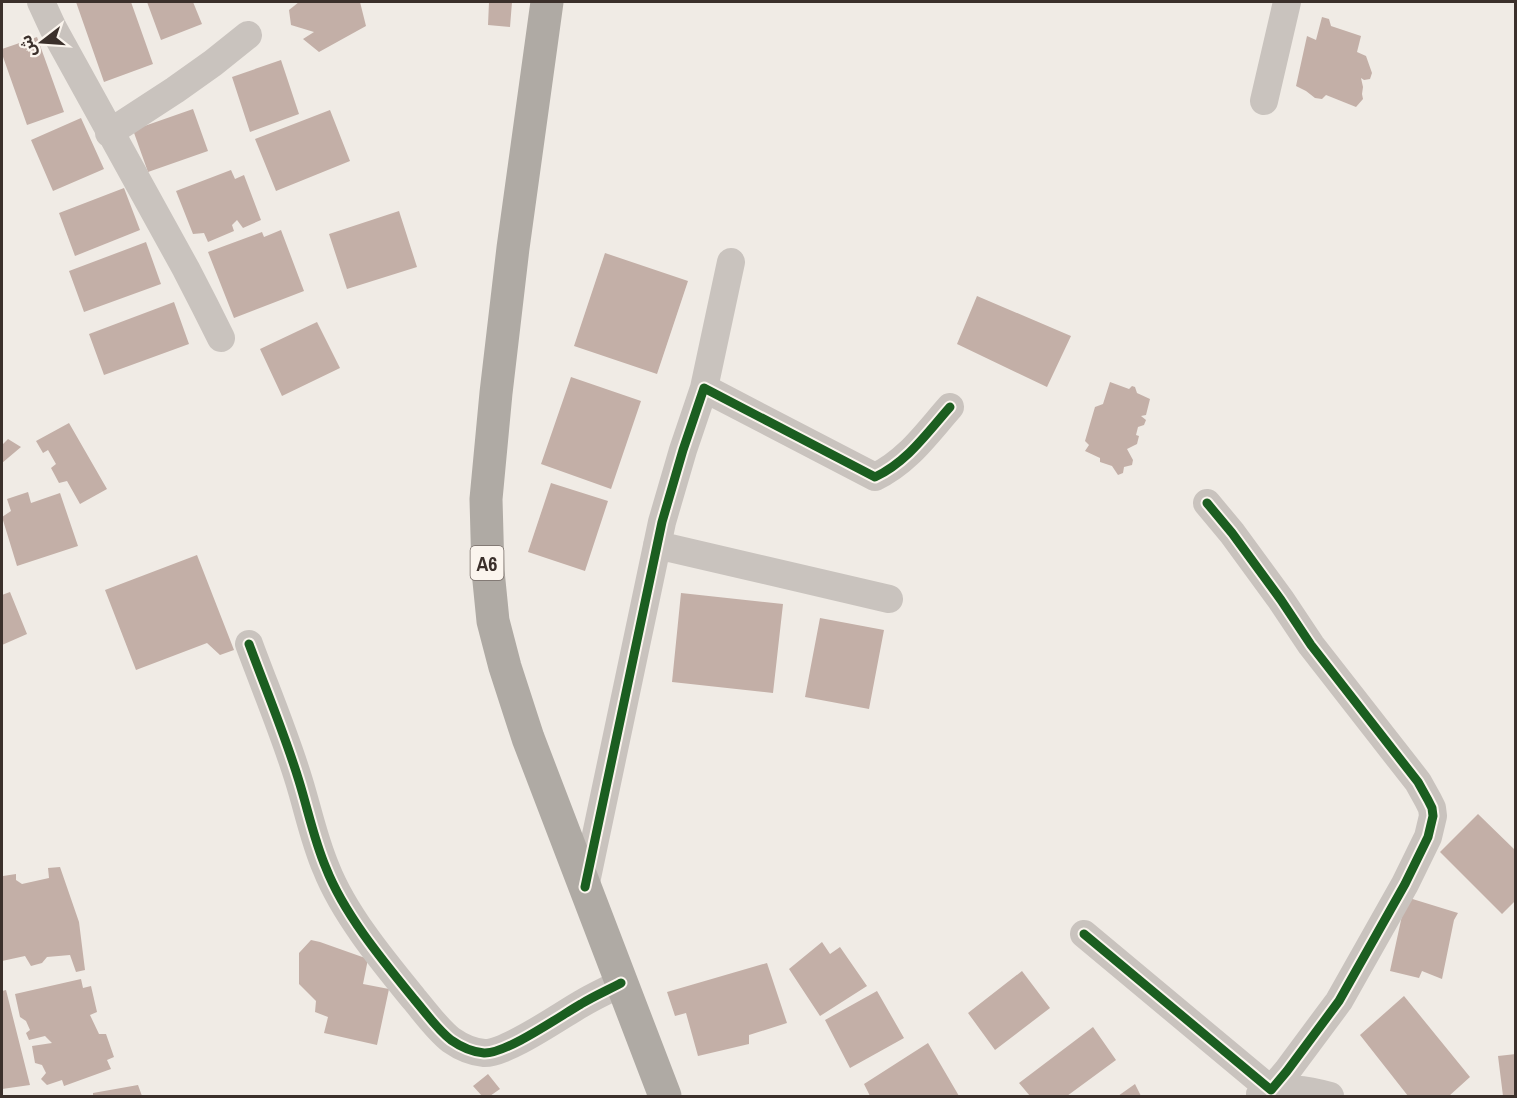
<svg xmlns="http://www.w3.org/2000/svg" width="1517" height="1098" font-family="'Archivo Narrow','Noto Sans Arabic',sans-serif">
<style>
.building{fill:#c3afa7}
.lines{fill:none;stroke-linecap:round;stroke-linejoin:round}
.street{stroke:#c9c3be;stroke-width:28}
.highway{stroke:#afaaa4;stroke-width:33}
.cycleway-casing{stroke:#fbf5ee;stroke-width:13}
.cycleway{stroke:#1b5e20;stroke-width:9}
.labels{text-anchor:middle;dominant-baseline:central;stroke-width:4.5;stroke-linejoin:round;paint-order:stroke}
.shield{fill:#fbf5ee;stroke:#756b66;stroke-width:1.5}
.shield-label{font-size:20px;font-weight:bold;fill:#3b302b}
</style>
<rect width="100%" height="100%" fill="#f0ebe5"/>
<path class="building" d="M 76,2 L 131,2 L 153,64 L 104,82 Z
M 147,2 L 193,2 L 202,24 L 161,40 Z
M 299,2 L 360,2 L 366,26 L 319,52 L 303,39 L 314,32 L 291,25 L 289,10 Z
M 489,2 L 512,2 L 510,27 L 488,25 Z
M 1322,17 L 1329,19 L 1331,26 L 1361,36 L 1357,52 L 1366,56 L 1372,73 L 1370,79 L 1364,80 L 1361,78 L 1363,87 L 1362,94 L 1363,99 L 1356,107 L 1326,95 L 1322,99 L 1315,98 L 1306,91 L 1296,86 L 1307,36 L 1316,40 Z
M 37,37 L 64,112 L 27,125 L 2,54 L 2,49 Z
M 281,60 L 299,114 L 250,132 L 232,77 Z
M 193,109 L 208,151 L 148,172 L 133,130 Z
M 330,110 L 350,161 L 276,191 L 255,139 Z
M 81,118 L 104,169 L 53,191 L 31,140 Z
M 231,170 L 235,179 L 244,175 L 261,220 L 243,228 L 237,220 L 232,225 L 234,231 L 208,242 L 204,233 L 193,234 L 176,191 Z
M 124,188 L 140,230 L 75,256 L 59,213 Z
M 399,211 L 417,267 L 347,289 L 329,234 Z
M 281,230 L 304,291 L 234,318 L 208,252 L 262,232 L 264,237 Z
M 146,242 L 161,284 L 84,312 L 69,271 Z
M 605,253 L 688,281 L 657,374 L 574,346 Z
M 977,296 L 1071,336 L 1047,387 L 957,344 Z
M 174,302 L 189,344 L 104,375 L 89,334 Z
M 317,322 L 340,368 L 282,396 L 260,349 Z
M 571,377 L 641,401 L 611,489 L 541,464 Z
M 1110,382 L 1129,389 L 1132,386 L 1135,387 L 1137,393 L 1150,399 L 1146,415 L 1141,416 L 1146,420 L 1144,425 L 1138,427 L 1136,435 L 1139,436 L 1137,444 L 1127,449 L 1133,460 L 1132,465 L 1124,467 L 1123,473 L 1118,475 L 1112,466 L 1100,462 L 1100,458 L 1085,451 L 1089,445 L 1085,441 L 1095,407 L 1103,404 Z
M 69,423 L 107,489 L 80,504 L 67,481 L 59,483 L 51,468 L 56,464 L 48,450 L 43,453 L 36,441 Z
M 8,439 L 21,447 L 2,463 L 2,445 Z
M 551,483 L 608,501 L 585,571 L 528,552 Z
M 28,492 L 31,503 L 60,493 L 78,546 L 17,566 L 2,517 L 11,511 L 7,499 Z
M 197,555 L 234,650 L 220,655 L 207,643 L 136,670 L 105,590 Z
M 10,592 L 27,634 L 2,645 L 2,595 Z
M 681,593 L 783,604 L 773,693 L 672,682 Z
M 820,618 L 884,630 L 869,709 L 805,697 Z
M 1478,814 L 1516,851 L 1516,900 L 1502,914 L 1440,852 Z
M 60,867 L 79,922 L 85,970 L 76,972 L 70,955 L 47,957 L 42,963 L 31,966 L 25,956 L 2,961 L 2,881 L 3,876 L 16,874 L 16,880 L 22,884 L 49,878 L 48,868 Z
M 1406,897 L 1458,913 L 1454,920 L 1442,979 L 1422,971 L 1419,978 L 1390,971 Z
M 311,940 L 320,942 L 368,959 L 363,984 L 389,989 L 377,1045 L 324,1033 L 328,1017 L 315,1012 L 316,1001 L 299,984 L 299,953 Z
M 822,942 L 830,954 L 840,947 L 867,986 L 820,1016 L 789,969 Z
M 767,963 L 787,1023 L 749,1035 L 749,1044 L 698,1056 L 686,1013 L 675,1016 L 667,992 Z
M 1022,971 L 1050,1008 L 995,1050 L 968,1013 Z
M 81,979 L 83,988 L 91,986 L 97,1012 L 90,1015 L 99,1034 L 106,1034 L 114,1057 L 107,1060 L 111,1069 L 64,1086 L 62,1080 L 47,1085 L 41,1079 L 46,1073 L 42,1065 L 35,1063 L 32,1046 L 52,1043 L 45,1036 L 29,1040 L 26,1033 L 30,1030 L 26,1021 L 20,1017 L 15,994 Z
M 6,990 L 30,1085 L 2,1089 L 2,991 Z
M 877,991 L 904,1038 L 850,1068 L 825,1020 Z
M 1404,996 L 1470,1077 L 1449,1096 L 1408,1096 L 1360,1035 Z
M 1093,1027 L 1116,1060 L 1067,1096 L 1030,1096 L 1019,1083 Z
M 928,1043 L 959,1096 L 870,1096 L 864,1084 Z
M 1516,1054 L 1516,1096 L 1503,1096 L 1498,1056 Z
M 488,1074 L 500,1089 L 490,1096 L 482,1096 L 473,1086 Z
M 1135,1084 L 1141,1096 L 1118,1096 Z
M 138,1085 L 142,1096 L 93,1096 L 93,1093 Z"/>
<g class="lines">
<path class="street" d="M 41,2 L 53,28 L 186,269 L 205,306 L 221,338
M 1264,101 L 1287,2
M 109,133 L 175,90 L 213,63 L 248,35
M 704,388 L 731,262
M 657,545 L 889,599
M 249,644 C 266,690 285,735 299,781 C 308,810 314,840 326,868 C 344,914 383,961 414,999 C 426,1013 437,1029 451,1040 C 461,1047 472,1052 484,1053 C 506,1054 560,1016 581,1004 C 594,996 608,990 621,983
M 585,887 L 662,522 L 683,450 L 704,388 L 875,477 C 907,462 927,433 950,407
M 1084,934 L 1271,1090 L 1287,1071 L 1339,1001 L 1405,884 L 1428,837 L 1433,816 L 1432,808 L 1428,800 L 1418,782 L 1311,645 L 1281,600 L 1232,533 L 1207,503
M 1260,1094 C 1284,1086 1306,1089 1330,1096"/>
<path class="highway" d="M 547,2 L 513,248 L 496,393 L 486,499 L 488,571 L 493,621 L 505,667 L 528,738 L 665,1096"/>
<g class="cycleway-casing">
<path id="cycleway" d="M 249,644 C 266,690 285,735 299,781 C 308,810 314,840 326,868 C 344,914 383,961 414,999 C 426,1013 437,1029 451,1040 C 461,1047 472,1052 484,1053 C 506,1054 560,1016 581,1004 C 594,996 608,990 621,983
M 585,887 L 662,522 L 683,450 L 704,388 L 875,477 C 907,462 927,433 950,407
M 1084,934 L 1271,1090 L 1287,1071 L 1339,1001 L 1405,884 L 1428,837 L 1433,816 L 1432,808 L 1428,800 L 1418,782 L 1311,645 L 1281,600 L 1232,533 L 1207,503"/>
</g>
<use href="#cycleway" class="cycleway"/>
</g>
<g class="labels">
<rect class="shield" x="470.5" y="546" width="33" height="34" rx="4.5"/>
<g class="shield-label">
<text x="487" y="563">A6</text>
</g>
</g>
<rect width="1517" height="1098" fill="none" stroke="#3b302b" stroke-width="6"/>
<g transform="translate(42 42) rotate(253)" stroke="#fbf5ee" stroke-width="4.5" paint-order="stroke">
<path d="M0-4.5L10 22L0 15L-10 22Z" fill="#3b302b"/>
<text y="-9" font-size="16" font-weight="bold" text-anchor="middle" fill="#3b302b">ش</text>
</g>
</svg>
